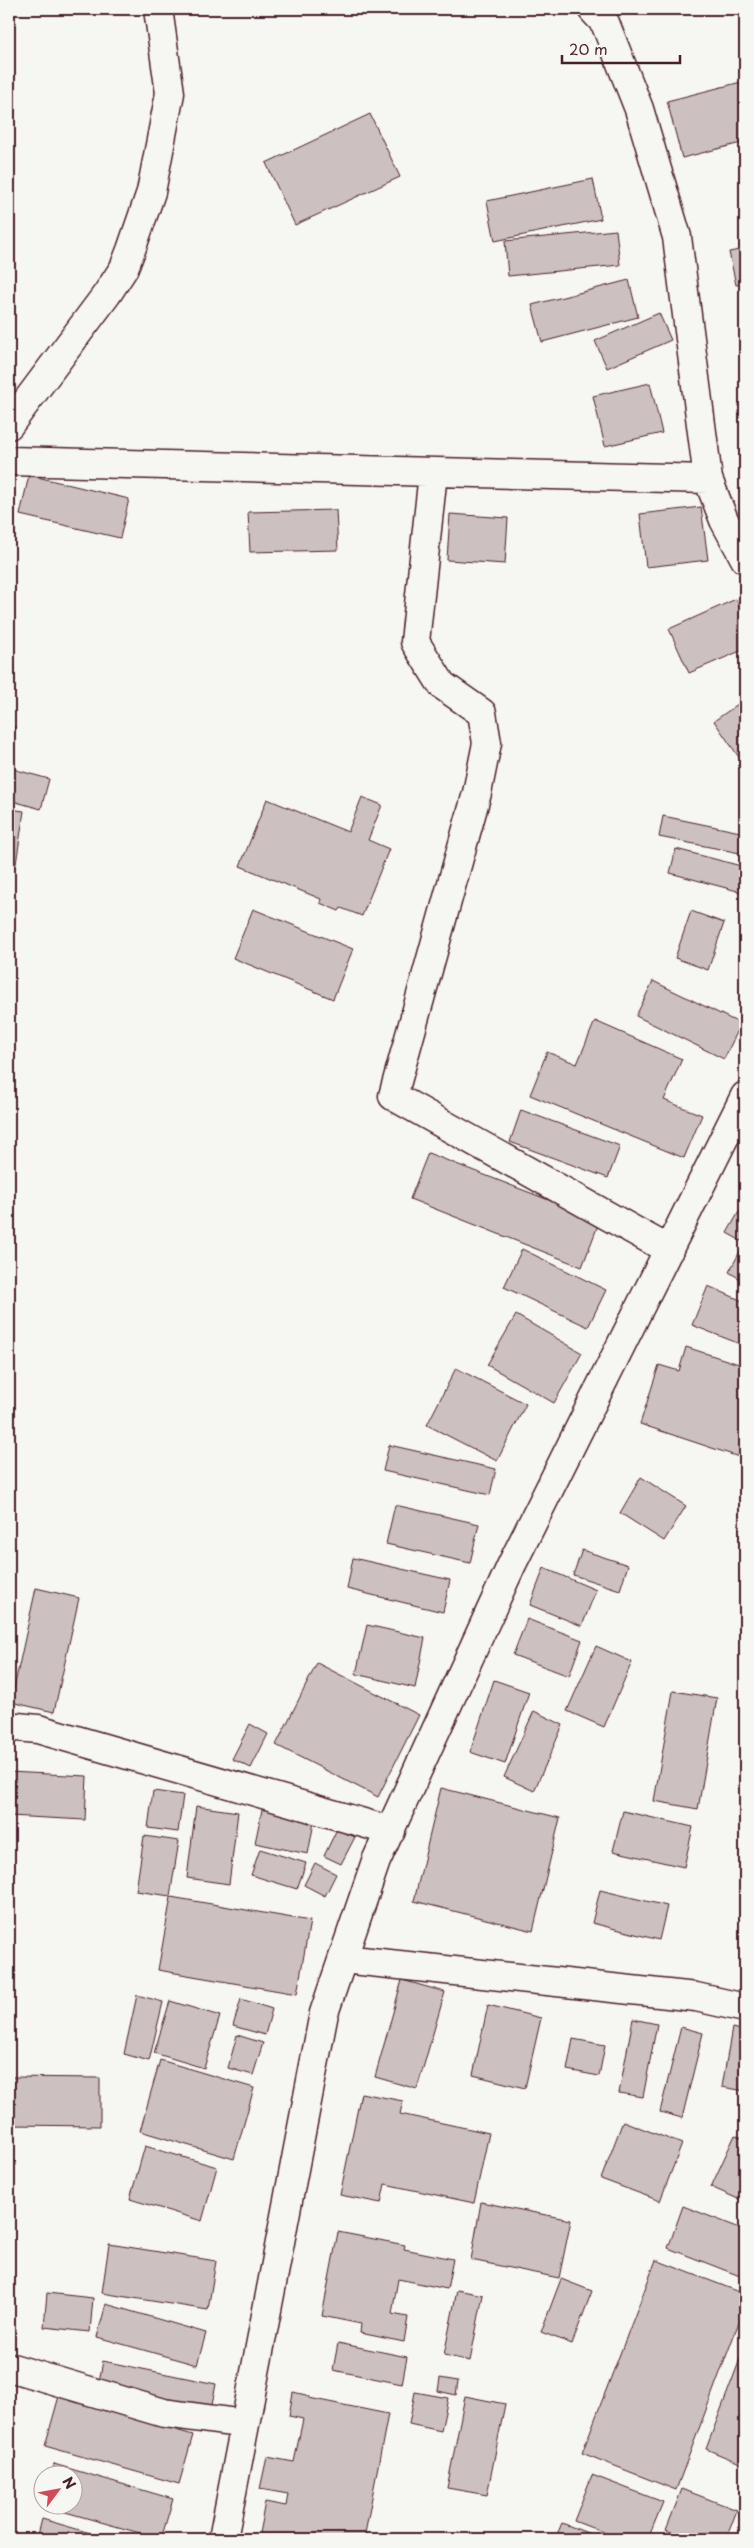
<svg xmlns="http://www.w3.org/2000/svg" width="754" height="2548" font-family="'Playpen Sans',sans-serif">
<style>
.building{fill:#ccc1c0;stroke:#4a1f2b}
.lines{fill:none;stroke-linecap:round;stroke-linejoin:round}
.minor-casing{stroke:#4a1f2b;stroke-width:31}
.minor{stroke:#f6f6f2;stroke-width:28}
</style>
<rect width="100%" height="100%" fill="#f6f6f2"/>
<filter id="ink" filterUnits="userSpaceOnUse"><feTurbulence type="fractalNoise" baseFrequency=".02" numOctaves="2"/><feDisplacementMap in="SourceGraphic" scale="10" xChannelSelector="R" yChannelSelector="G"/><feConvolveMatrix kernelMatrix="1 2 1 2 8 2 1 2 1" color-interpolation-filters="sRGB"/></filter>
<g filter="url(#ink)">
<path class="building" d="M 745,81 L 745,142 L 682,158 L 667,101 Z
M 370,114 L 400,177 L 295,225 L 266,163 Z
M 593,179 L 601,219 L 495,241 L 487,201 Z
M 616,230 L 620,265 L 508,276 L 505,241 Z
M 745,249 L 745,284 L 736,285 L 729,252 Z
M 629,280 L 638,317 L 542,342 L 532,305 Z
M 659,313 L 671,340 L 607,368 L 595,341 Z
M 740,337 L 745,337 L 745,384 L 741,384 Z
M 650,383 L 662,433 L 605,446 L 593,396 Z
M 29,475 L 129,499 L 120,538 L 20,515 Z
M 701,507 L 708,560 L 646,567 L 640,514 Z
M 336,510 L 338,550 L 250,552 L 248,512 Z
M 450,514 L 508,518 L 505,564 L 447,560 Z
M 736,599 L 745,621 L 745,649 L 689,673 L 669,629 Z
M 745,699 L 745,766 L 714,721 Z
M 9,725 L 15,727 L 9,754 Z
M 9,768 L 49,779 L 41,809 L 9,800 Z
M 362,797 L 382,805 L 368,840 L 389,849 L 362,916 L 341,908 L 339,911 L 320,903 L 321,899 L 240,866 L 267,799 L 348,832 Z
M 9,809 L 24,811 L 16,864 L 9,863 Z
M 663,816 L 745,833 L 745,854 L 659,837 Z
M 676,849 L 745,867 L 745,893 L 670,873 Z
M 253,909 L 353,949 L 333,999 L 233,958 Z
M 691,911 L 724,923 L 708,970 L 675,958 Z
M 653,981 L 741,1024 L 724,1059 L 636,1016 Z
M 595,1021 L 682,1059 L 664,1100 L 702,1115 L 684,1158 L 530,1095 L 547,1052 L 577,1064 Z
M 521,1110 L 620,1146 L 608,1178 L 510,1142 Z
M 428,1153 L 600,1220 L 582,1267 L 410,1199 Z
M 744,1203 L 745,1204 L 745,1243 L 727,1233 Z
M 743,1246 L 745,1247 L 745,1282 L 729,1272 Z
M 522,1249 L 606,1290 L 588,1327 L 504,1287 Z
M 708,1286 L 745,1302 L 745,1346 L 692,1325 Z
M 516,1315 L 582,1353 L 554,1403 L 487,1365 Z
M 686,1347 L 745,1366 L 745,1459 L 640,1424 L 659,1365 L 679,1371 Z
M 456,1368 L 526,1404 L 497,1461 L 427,1425 Z
M 389,1445 L 496,1469 L 490,1495 L 383,1471 Z
M 641,1477 L 686,1506 L 664,1541 L 620,1513 Z
M 395,1505 L 479,1524 L 470,1563 L 386,1544 Z
M 582,1550 L 628,1565 L 620,1590 L 573,1575 Z
M 353,1558 L 450,1580 L 443,1612 L 347,1589 Z
M 544,1568 L 596,1590 L 582,1626 L 530,1605 Z
M 36,1588 L 79,1598 L 54,1712 L 11,1702 Z
M 527,1619 L 582,1640 L 569,1676 L 513,1655 Z
M 367,1625 L 425,1638 L 415,1688 L 356,1674 Z
M 596,1646 L 632,1662 L 604,1727 L 567,1711 Z
M 317,1663 L 419,1715 L 378,1797 L 276,1745 Z
M 494,1680 L 529,1692 L 505,1764 L 470,1752 Z
M 673,1691 L 717,1698 L 698,1809 L 654,1801 Z
M 534,1711 L 563,1725 L 534,1791 L 504,1777 Z
M 250,1724 L 268,1734 L 251,1768 L 232,1759 Z
M 9,1772 L 87,1776 L 85,1820 L 9,1816 Z
M 441,1788 L 560,1818 L 533,1931 L 414,1901 Z
M 153,1791 L 183,1795 L 178,1832 L 148,1828 Z
M 263,1805 L 315,1817 L 308,1854 L 255,1843 Z
M 196,1806 L 238,1812 L 229,1884 L 187,1878 Z
M 623,1811 L 693,1827 L 684,1867 L 613,1851 Z
M 337,1829 L 355,1837 L 341,1864 L 324,1856 Z
M 144,1836 L 179,1841 L 170,1896 L 136,1891 Z
M 260,1849 L 306,1863 L 297,1889 L 251,1875 Z
M 315,1863 L 336,1874 L 325,1896 L 304,1885 Z
M 600,1890 L 667,1906 L 659,1940 L 592,1923 Z
M 171,1897 L 310,1921 L 297,1994 L 158,1970 Z
M 402,1980 L 445,1992 L 417,2089 L 375,2077 Z
M 137,1995 L 163,2002 L 149,2061 L 124,2054 Z
M 241,1999 L 272,2009 L 265,2035 L 233,2026 Z
M 170,2001 L 220,2016 L 204,2068 L 154,2053 Z
M 488,2005 L 541,2018 L 525,2088 L 473,2075 Z
M 633,2019 L 657,2024 L 643,2097 L 619,2093 Z
M 681,2027 L 703,2033 L 682,2118 L 660,2112 Z
M 732,2028 L 745,2031 L 745,2091 L 722,2087 Z
M 237,2035 L 263,2043 L 253,2075 L 228,2068 Z
M 573,2039 L 605,2045 L 599,2076 L 567,2070 Z
M 160,2060 L 254,2088 L 234,2159 L 140,2131 Z
M 9,2077 L 100,2078 L 100,2126 L 9,2125 Z
M 361,2093 L 403,2101 L 400,2114 L 489,2133 L 474,2203 L 385,2184 L 381,2203 L 340,2195 Z
M 623,2121 L 682,2144 L 660,2201 L 601,2179 Z
M 735,2135 L 745,2139 L 745,2202 L 711,2187 Z
M 145,2146 L 217,2167 L 202,2221 L 130,2199 Z
M 481,2202 L 571,2220 L 559,2278 L 471,2260 Z
M 683,2206 L 745,2230 L 745,2278 L 668,2248 Z
M 338,2232 L 405,2245 L 404,2249 L 453,2259 L 447,2289 L 398,2279 L 392,2314 L 408,2317 L 404,2342 L 360,2333 L 361,2324 L 322,2316 Z
M 109,2244 L 216,2261 L 208,2310 L 102,2293 Z
M 656,2260 L 745,2294 L 745,2306 L 676,2490 L 582,2453 Z
M 561,2279 L 592,2291 L 572,2344 L 541,2332 Z
M 457,2290 L 483,2295 L 470,2361 L 444,2355 Z
M 47,2293 L 93,2298 L 90,2332 L 44,2327 Z
M 106,2304 L 206,2333 L 197,2365 L 97,2337 Z
M 338,2343 L 407,2357 L 402,2384 L 333,2370 Z
M 745,2346 L 745,2465 L 706,2449 Z
M 103,2361 L 216,2384 L 211,2410 L 98,2387 Z
M 440,2378 L 458,2381 L 456,2395 L 438,2391 Z
M 293,2392 L 310,2396 L 309,2398 L 388,2414 L 364,2539 L 258,2539 L 265,2502 L 286,2506 L 288,2494 L 260,2489 L 267,2457 L 294,2462 L 303,2419 L 289,2416 Z
M 415,2392 L 448,2398 L 441,2431 L 409,2424 Z
M 59,2396 L 193,2435 L 179,2484 L 45,2446 Z
M 465,2396 L 505,2404 L 487,2495 L 447,2488 Z
M 54,2464 L 173,2499 L 161,2539 L 44,2506 L 72,2506 L 72,2476 L 50,2476 Z
M 592,2475 L 663,2502 L 648,2539 L 621,2539 L 574,2521 Z
M 682,2489 L 737,2510 L 726,2539 L 690,2539 L 666,2530 Z
M 42,2519 L 111,2539 L 37,2539 Z
M 562,2523 L 603,2539 L 555,2539 Z"/>
<g class="lines">
<g class="minor-casing">
<path id="minor" d="M 592,9 L 605,23 L 639,109 L 677,237 L 708,479 L 724,520 L 745,559
M 9,425 L 107,294 L 124,268 L 131,250 L 151,192 L 170,93 L 158,9
M 9,461 L 708,479
M 433,473 L 415,642 L 442,685 L 482,713 L 487,743 L 477,793 L 393,1096 L 669,1250
M 9,1728 L 17,1727 L 38,1729 L 391,1831
M 343,1959 L 696,1997 L 745,2008
M 9,2367 L 164,2413 L 245,2424
M 223,2539 L 324,2013 L 376,1861 L 512,1564 L 745,1096"/>
</g>
<use href="#minor" class="minor"/>
</g>
</g>
<rect width="754" height="2548" fill="none" stroke="#f6f6f2" stroke-width="30"/>
<rect x="15" y="15" width="724" height="2518" fill="none" stroke="#4a1f2b" stroke-width="2" filter="url(#ink)"/>
<g transform="translate(58 2490) rotate(58)"><circle r="24" fill="#f6f6f2" stroke="#b1a0a2"/>
<path d="M0-4L9 19L0 12L-9 19Z" fill="#d1495b"/>
<text y="-8" font-size="14" font-weight="bold" text-anchor="middle" fill="#4a1f2b">N</text>
</g>
<path d="M562 55v8h118v-8" fill="none" stroke="#4a1f2b" stroke-width="2.5"/>
<text x="569" y="55" font-size="15" fill="#4a1f2b" stroke="#f6f6f2" stroke-width="4" paint-order="stroke">20 m</text>
</svg>
